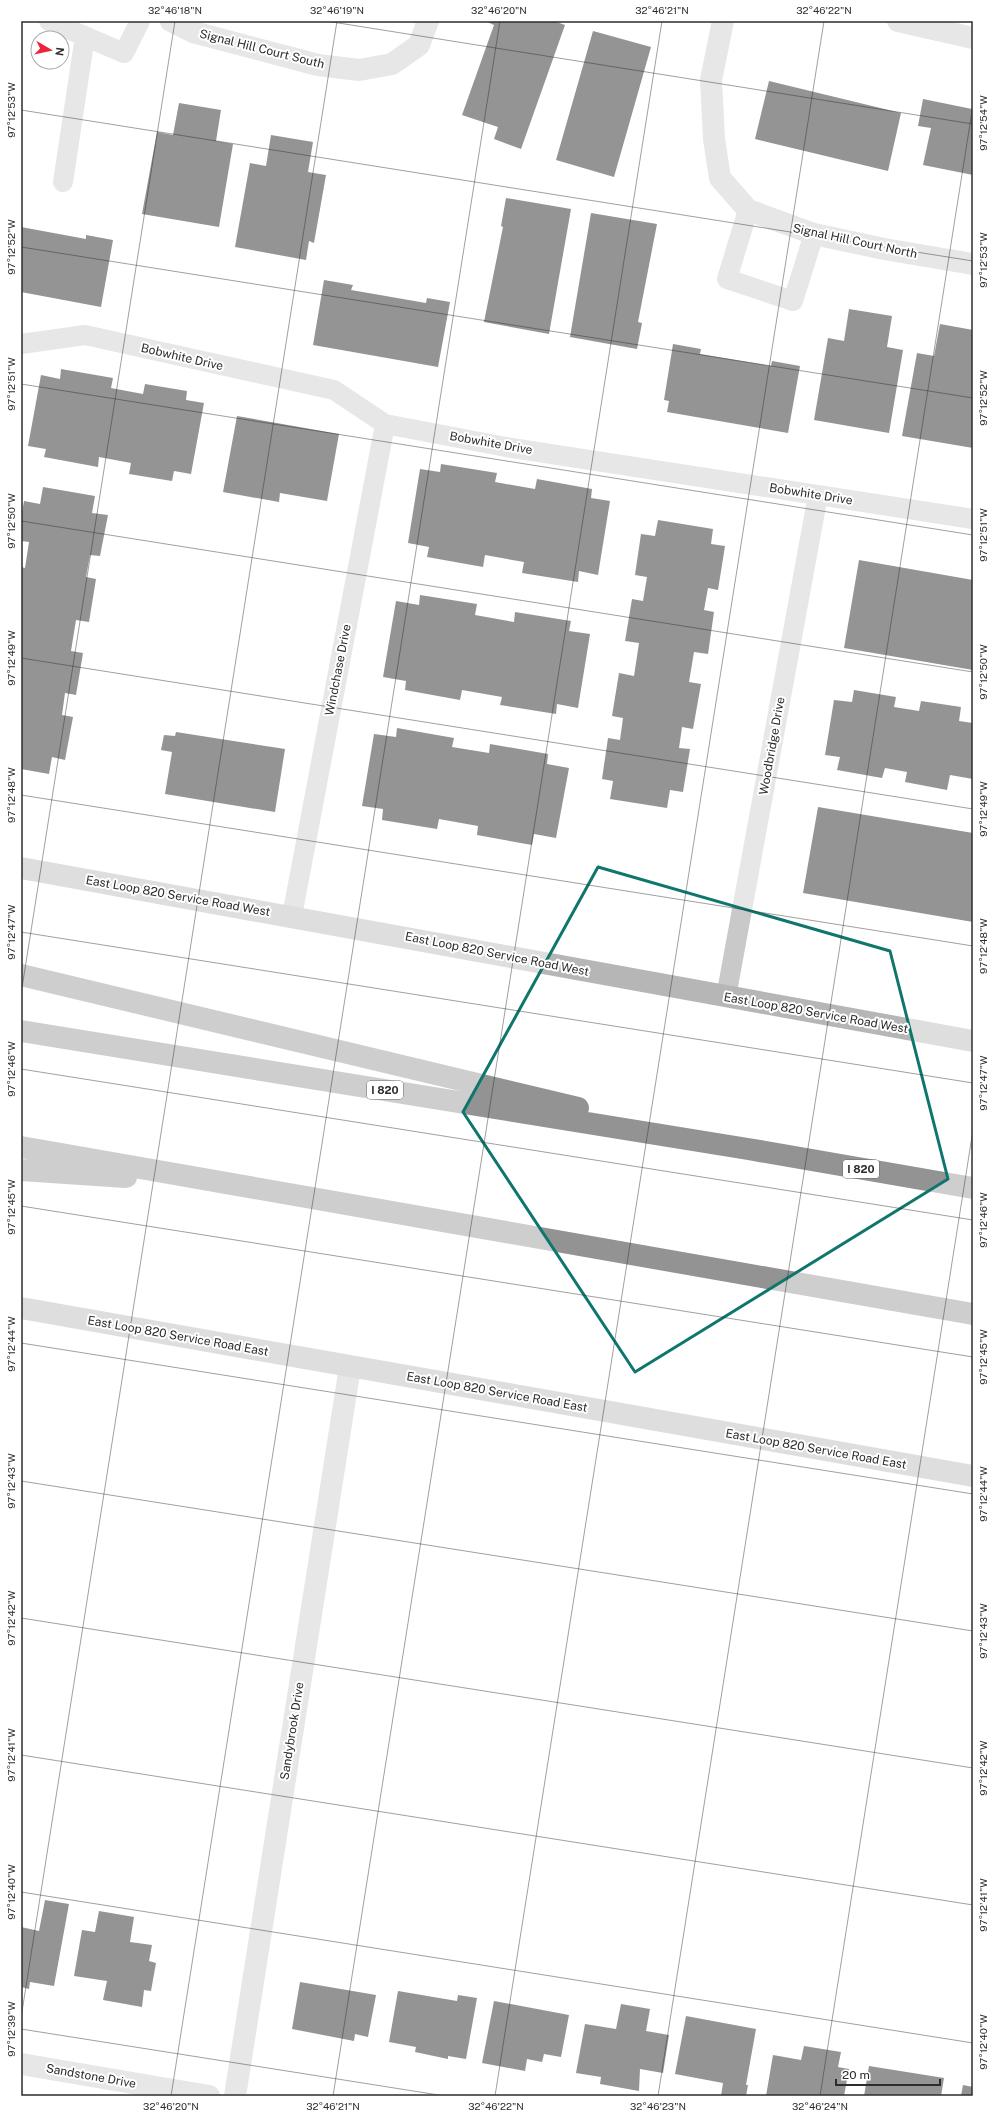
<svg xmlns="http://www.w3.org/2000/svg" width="994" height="2117" font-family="'Public Sans',sans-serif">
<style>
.building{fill:#131313}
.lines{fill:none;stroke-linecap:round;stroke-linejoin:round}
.service{stroke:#c9c9c9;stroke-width:20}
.minor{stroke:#c9c9c9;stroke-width:22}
.tertiary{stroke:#c9c9c9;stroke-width:22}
.secondary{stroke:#b6b6b6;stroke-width:22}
.motorway{stroke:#939393;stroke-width:22}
.marked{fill:none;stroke:#0f766e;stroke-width:3;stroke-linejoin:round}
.ticks{fill:none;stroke:#2c2c2c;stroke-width:1;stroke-opacity:0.45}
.labels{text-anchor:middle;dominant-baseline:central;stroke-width:4;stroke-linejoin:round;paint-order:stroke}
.shield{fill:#fff;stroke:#6b6b6b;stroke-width:1}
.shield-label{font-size:11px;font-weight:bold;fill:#2c2c2c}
.street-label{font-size:12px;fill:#2c2c2c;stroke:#fff}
.neatline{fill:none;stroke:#2c2c2c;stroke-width:1.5}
.ticks-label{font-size:10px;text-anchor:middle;fill:#2c2c2c}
</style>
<rect width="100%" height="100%" fill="#fff"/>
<path class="building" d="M 485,21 L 554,21 L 565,25 L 521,149 L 494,139 L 498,127 L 462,115 L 494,25 Z
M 593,31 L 651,47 L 614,177 L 556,160 Z
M 769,81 L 901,113 L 888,171 L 755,139 Z
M 923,99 L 972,109 L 973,105 L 973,175 L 923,165 L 931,128 L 918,126 Z
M 179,103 L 221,110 L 216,141 L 233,144 L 219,227 L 142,214 L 157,132 L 173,135 Z
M 271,135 L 313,142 L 308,172 L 326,175 L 314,243 L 309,241 L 306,260 L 235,247 L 250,163 L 266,166 Z
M 506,198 L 571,209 L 549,334 L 484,322 L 503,227 L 501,226 Z
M 591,213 L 657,224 L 638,322 L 642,323 L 637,349 L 570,337 Z
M 21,227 L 86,239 L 86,235 L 113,240 L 101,307 L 21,292 Z
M 324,280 L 353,285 L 351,290 L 426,303 L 427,298 L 450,302 L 438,367 L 313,345 Z
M 849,309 L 892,316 L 887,347 L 903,350 L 889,433 L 814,420 L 828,338 L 844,341 Z
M 940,324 L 973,330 L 973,448 L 902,436 L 917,353 L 934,356 Z
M 673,344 L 701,349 L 700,354 L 771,366 L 772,361 L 800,366 L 788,433 L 667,412 L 669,401 L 664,400 Z
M 61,369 L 113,378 L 111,388 L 143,394 L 145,384 L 187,391 L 186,400 L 204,403 L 191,474 L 174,471 L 172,481 L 129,474 L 131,463 L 99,457 L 98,467 L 44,457 L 46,449 L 28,446 L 41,375 L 60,379 Z
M 237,416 L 339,434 L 327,501 L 280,493 L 279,502 L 223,492 Z
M 441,464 L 497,473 L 495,482 L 535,489 L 537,479 L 592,489 L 591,498 L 610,501 L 598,575 L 579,571 L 578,582 L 522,573 L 524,562 L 485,555 L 483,567 L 427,557 L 429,547 L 408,543 L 420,469 L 440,472 Z
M 43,487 L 95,496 L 92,513 L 108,515 L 100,556 L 90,555 L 86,577 L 96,579 L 89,622 L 76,620 L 71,651 L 83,653 L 76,695 L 65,693 L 62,715 L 73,717 L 65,760 L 52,757 L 49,774 L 21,769 L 21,567 L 25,568 L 29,542 L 21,541 L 21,518 L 24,501 L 40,504 Z
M 658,520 L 713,529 L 711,544 L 725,546 L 718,590 L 708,588 L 704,610 L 714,612 L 708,654 L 694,652 L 689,682 L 701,684 L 693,729 L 682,727 L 679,748 L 690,749 L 683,792 L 670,790 L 667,808 L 610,799 L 613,781 L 602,779 L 608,738 L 620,740 L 623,718 L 612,716 L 619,673 L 634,676 L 639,643 L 625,641 L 632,599 L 643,601 L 647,577 L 635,575 L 641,534 L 655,536 Z
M 859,560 L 973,580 L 973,670 L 844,648 Z
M 420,595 L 477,604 L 475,615 L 514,622 L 515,612 L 571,621 L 569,631 L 590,634 L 578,708 L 557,704 L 556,714 L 500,705 L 502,697 L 462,690 L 460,700 L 405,690 L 406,681 L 383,677 L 396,601 L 419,605 Z
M 854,690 L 896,697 L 894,707 L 919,711 L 921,701 L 961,707 L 959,721 L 973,723 L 973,779 L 950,775 L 947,790 L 905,782 L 907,772 L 885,768 L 882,778 L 837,770 L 840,757 L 825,755 L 834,700 L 852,702 Z
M 397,728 L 454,738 L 452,747 L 489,753 L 490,744 L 548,754 L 547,764 L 569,768 L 556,838 L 534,834 L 532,845 L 477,835 L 478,826 L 439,819 L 437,829 L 382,820 L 383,809 L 362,806 L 374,734 L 396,737 Z
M 176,732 L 285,749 L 275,812 L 165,794 L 172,752 L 161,750 L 164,735 L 175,736 Z
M 818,807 L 973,833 L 973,922 L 803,893 Z
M 45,1900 L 69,1904 L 54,1986 L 30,1982 L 29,1989 L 21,1987 L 21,1927 L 39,1931 Z
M 99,1911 L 134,1917 L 130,1942 L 152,1945 L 149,1961 L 156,1963 L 151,1991 L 144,1990 L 142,2007 L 103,2000 L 107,1981 L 74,1976 L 82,1930 L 95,1932 Z
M 300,1982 L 376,1995 L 368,2037 L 355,2034 L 354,2041 L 292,2029 Z
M 398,1991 L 457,2001 L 458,1995 L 477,1998 L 466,2059 L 448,2056 L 448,2059 L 415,2052 L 416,2047 L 389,2042 Z
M 494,2001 L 569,2015 L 561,2057 L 544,2054 L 542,2062 L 527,2059 L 525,2071 L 482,2063 Z
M 621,2004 L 650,2009 L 646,2031 L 669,2035 L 663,2073 L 640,2069 L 639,2091 L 600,2084 L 601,2077 L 576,2073 L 585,2024 L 616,2029 Z
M 686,2016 L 756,2029 L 746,2085 L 748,2085 L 746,2096 L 721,2096 L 723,2083 L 675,2074 Z
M 804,2046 L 841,2052 L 838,2067 L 849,2069 L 844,2096 L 766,2096 L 773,2055 L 801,2060 Z
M 869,2066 L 944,2078 L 941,2096 L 864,2096 Z
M 963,2085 L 973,2087 L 973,2096 L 961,2096 Z"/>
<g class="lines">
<path class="service" d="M 49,21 L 124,53 L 140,21
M 63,182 L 85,36
M 748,210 L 727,279 L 793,301 L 814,234
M 21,344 L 85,335 L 334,390 L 385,424 L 506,447 L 973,519
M 292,916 L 385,424
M 726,997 L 818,495"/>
<path class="minor" d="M 171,21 L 193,32 L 318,65 L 359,70 L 392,64 L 419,45 L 428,21
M 723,21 L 711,80 L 714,139 L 720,178 L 748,210 L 814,234 L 884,249 L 973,264
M 21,2064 L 209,2096
M 235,2096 L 350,1367"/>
<path class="tertiary" d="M 898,21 L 973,38"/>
<path class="secondary" d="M 21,868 L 973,1041
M 21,1308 L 973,1476"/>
<path class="motorway" d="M 21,975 L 578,1108
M 21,1031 L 748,1149 L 973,1188
M 21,1147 L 973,1314
M 21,1170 L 126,1177"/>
</g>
<path d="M0 0H994V2117H0ZM 598,867 L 890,951 L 948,1179 L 635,1372 L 463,1112 Z" fill="#fff" fill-opacity=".55" fill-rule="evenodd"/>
<path class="marked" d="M 598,867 L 890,951 L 948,1179 L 635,1372 L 463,1112 Z"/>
<path class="ticks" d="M 326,21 L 973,124M 21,110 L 973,261M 21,247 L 973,398M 21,384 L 973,535M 21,521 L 973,672M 21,658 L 973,809M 21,795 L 973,946M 21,932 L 973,1083M 21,994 L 175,21M 21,1069 L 973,1220M 21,1206 L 973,1357M 21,1343 L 973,1494M 21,1481 L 973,1631M 21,1618 L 973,1768M 21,1755 L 973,1905M 21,1892 L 973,2043M 21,2018 L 337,21M 21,2029 L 445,2096M 171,2096 L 500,21M 333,2096 L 662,21M 495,2096 L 824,21M 658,2096 L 973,105M 820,2096 L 973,1130"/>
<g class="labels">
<g class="shield">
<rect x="367" y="1081" width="36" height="18" rx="3"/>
<rect x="843" y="1160" width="36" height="18" rx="3"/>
</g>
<g class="shield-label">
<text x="385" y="1090">I 820</text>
<text x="861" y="1169">I 820</text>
</g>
<g class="street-label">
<text transform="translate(262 49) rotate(14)">Signal Hill Court South</text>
<text transform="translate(855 241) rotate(12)">Signal Hill Court North</text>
<text transform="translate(182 357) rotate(13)">Bobwhite Drive</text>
<text transform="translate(491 443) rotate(10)">Bobwhite Drive</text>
<text transform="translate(811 494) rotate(9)">Bobwhite Drive</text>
<text transform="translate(338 670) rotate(-79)">Windchase Drive</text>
<text transform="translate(772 746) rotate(-80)">Woodbridge Drive</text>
<text transform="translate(178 896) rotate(10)">East Loop 820 Service Road West</text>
<text transform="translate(497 954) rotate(11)">East Loop 820 Service Road West</text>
<text transform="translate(816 1013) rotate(10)">East Loop 820 Service Road West</text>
<text transform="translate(178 1336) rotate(10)">East Loop 820 Service Road East</text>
<text transform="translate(497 1392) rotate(10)">East Loop 820 Service Road East</text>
<text transform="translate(816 1449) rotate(10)">East Loop 820 Service Road East</text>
<text transform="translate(292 1731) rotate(-81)">Sandybrook Drive</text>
<text transform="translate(91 2076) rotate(10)">Sandstone Drive</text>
</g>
</g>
<rect width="994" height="2117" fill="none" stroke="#ffffff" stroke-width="44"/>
<g transform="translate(50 50) rotate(99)"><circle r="19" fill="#ffffff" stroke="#ababab"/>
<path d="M0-3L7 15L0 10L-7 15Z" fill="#ec243b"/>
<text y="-6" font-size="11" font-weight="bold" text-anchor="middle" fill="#2c2c2c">N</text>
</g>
<path d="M836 2079v6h104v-6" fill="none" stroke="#2c2c2c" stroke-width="2"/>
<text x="842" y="2079" font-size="12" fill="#2c2c2c" stroke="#ffffff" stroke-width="3" paint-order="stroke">20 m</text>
<rect x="22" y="22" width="950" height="2073" class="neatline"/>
<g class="ticks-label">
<text x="175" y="14">32°46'18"N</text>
<text x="337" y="14">32°46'19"N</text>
<text x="499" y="14">32°46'20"N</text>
<text x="662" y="14">32°46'21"N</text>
<text x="824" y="14">32°46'22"N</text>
<text transform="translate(11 110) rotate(-90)" y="4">97°12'53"W</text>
<text transform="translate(983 123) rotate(-90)" y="4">97°12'54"W</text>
<text transform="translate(11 247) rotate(-90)" y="4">97°12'52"W</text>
<text transform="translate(983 260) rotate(-90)" y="4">97°12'53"W</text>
<text transform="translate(11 384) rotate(-90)" y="4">97°12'51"W</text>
<text transform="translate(983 398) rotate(-90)" y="4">97°12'52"W</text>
<text transform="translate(11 521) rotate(-90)" y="4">97°12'50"W</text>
<text transform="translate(983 535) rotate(-90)" y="4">97°12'51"W</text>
<text transform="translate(11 658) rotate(-90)" y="4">97°12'49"W</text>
<text transform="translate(983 672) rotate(-90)" y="4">97°12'50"W</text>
<text transform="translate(11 795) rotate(-90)" y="4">97°12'48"W</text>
<text transform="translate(983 809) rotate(-90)" y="4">97°12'49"W</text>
<text transform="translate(11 932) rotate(-90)" y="4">97°12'47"W</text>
<text transform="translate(983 946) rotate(-90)" y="4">97°12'48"W</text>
<text transform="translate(11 1069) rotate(-90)" y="4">97°12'46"W</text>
<text transform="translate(983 1083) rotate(-90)" y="4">97°12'47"W</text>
<text transform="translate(11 1207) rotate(-90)" y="4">97°12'45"W</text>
<text transform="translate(983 1220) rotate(-90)" y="4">97°12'46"W</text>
<text transform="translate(11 1344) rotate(-90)" y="4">97°12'44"W</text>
<text transform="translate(983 1357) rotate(-90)" y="4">97°12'45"W</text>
<text transform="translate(11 1481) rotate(-90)" y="4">97°12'43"W</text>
<text transform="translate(983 1494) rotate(-90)" y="4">97°12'44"W</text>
<text transform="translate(11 1618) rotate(-90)" y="4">97°12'42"W</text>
<text transform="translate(983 1631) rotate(-90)" y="4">97°12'43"W</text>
<text transform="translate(11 1755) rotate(-90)" y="4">97°12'41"W</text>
<text transform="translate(983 1768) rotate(-90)" y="4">97°12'42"W</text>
<text transform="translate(11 1892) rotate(-90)" y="4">97°12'40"W</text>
<text transform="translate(983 1905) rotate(-90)" y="4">97°12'41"W</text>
<text transform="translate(11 2029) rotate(-90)" y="4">97°12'39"W</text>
<text transform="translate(983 2042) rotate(-90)" y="4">97°12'40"W</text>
<text x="171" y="2110">32°46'20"N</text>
<text x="333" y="2110">32°46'21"N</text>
<text x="496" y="2110">32°46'22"N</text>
<text x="658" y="2110">32°46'23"N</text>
<text x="820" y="2110">32°46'24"N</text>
</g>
</svg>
